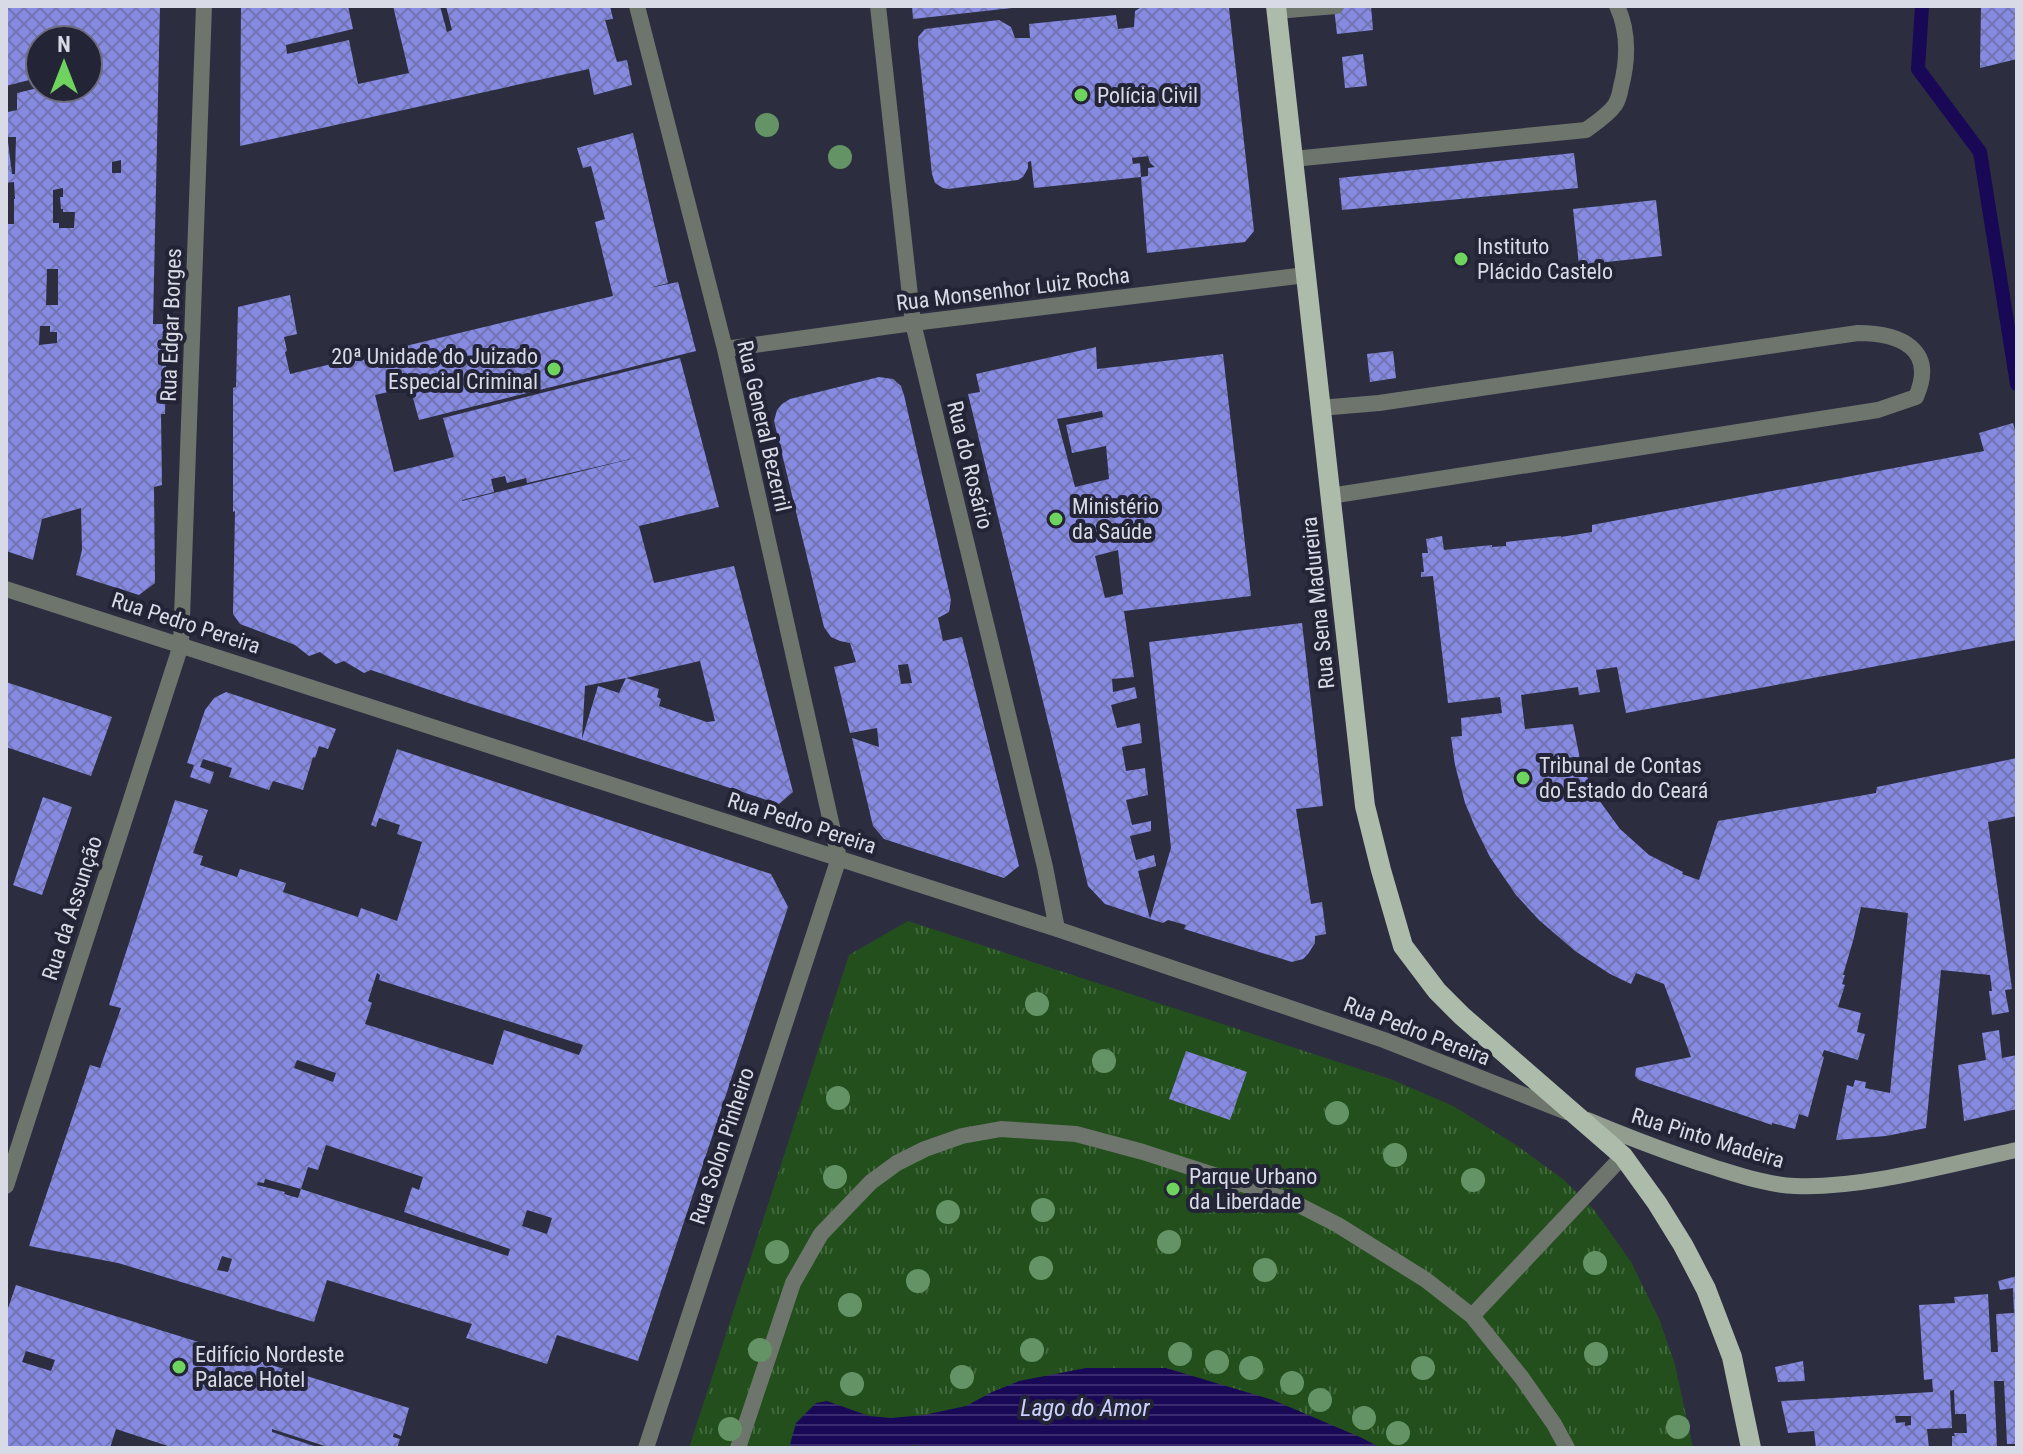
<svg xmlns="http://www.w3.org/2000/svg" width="2023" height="1454" font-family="'Roboto Condensed',sans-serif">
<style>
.grass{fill:url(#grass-tufts)}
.water{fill:url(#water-rules)}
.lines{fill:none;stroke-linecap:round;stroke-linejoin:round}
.stream{stroke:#190856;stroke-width:14}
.building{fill:url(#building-cross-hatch);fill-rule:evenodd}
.service{stroke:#6e756d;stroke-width:16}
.minor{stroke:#6e756d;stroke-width:16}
.secondary{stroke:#929d90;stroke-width:16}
.primary{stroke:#adbbaa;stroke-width:20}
.tree{fill:#649465}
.poi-dot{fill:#6fd35f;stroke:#232436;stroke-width:3}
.labels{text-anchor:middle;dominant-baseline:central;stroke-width:8;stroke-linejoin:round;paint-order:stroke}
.poi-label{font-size:22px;fill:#d8dae6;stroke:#232436;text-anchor:start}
.street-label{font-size:22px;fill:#d8dae6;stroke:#232436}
.water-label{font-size:24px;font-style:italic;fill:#cbd0fc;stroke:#232436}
</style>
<defs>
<pattern id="grass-tufts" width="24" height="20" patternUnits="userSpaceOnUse" patternTransform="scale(2)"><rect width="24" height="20" fill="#234f1d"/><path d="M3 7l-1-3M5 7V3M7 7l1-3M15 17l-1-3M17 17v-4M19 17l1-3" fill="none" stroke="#42683e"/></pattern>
<pattern id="water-rules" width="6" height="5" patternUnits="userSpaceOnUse" patternTransform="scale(2)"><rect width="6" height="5" fill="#190856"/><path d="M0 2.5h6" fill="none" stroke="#3a2b6e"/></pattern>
<pattern id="building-cross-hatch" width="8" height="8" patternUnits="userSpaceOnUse" patternTransform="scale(2)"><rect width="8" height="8" fill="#868ae0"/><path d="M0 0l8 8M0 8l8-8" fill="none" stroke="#7174b2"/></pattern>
</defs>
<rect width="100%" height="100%" fill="#2c2e40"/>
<path class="grass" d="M 908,921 L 1393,1080 L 1453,1106 L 1516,1145 L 1564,1180 L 1595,1211 L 1631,1262 L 1660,1321 L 1675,1365 L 1693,1448 L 689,1448 L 849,955 Z"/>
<path class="water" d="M 1086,1368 L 1166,1368 L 1273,1400 L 1362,1438 L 1381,1448 L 920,1448 L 917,1445 L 891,1448 L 789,1448 L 796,1423 L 816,1403 L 827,1401 L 869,1416 L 891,1418 L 924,1415 L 966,1406 L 992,1392 L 1019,1381 Z"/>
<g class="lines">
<path class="stream" d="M 1922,6 L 1918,69 L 1980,152 L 2017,384"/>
</g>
<path class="building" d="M 6,6 L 160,6 L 153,324 L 167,324 L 165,414 L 161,414 L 162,485 L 154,487 L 155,583 L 139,595 L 76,575 L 82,550 L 81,508 L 42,519 L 33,560 L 6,551 L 6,224 L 14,224 L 14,199 L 15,199 L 14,182 L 6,183 L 6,142 L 8,142 L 12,174 L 15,174 L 16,137 L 8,137 L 8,112 L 17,110 L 17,93 L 38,88 L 88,88 L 88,40 L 40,40 L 40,86 L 38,86 L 37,78 L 6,86 ZM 121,160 L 121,173 L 112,173 L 112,162 ZM 63,188 L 63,197 L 60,197 L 61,209 L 63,209 L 63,212 L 75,212 L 74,228 L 59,228 L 59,223 L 53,223 L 53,190 ZM 47,269 L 58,269 L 58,305 L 46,305 ZM 40,326 L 50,326 L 50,332 L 57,332 L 57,343 L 39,345 Z
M 241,6 L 348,6 L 353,29 L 286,45 L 287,54 L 349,40 L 358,84 L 409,73 L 393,6 L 440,6 L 447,32 L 452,30 L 446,6 L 610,6 L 613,19 L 605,20 L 617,62 L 627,60 L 632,85 L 594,95 L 589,69 L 240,146 Z
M 912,6 L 1012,6 L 1012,8 L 913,19 Z
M 1143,6 L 1228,6 L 1229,8 L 1254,231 L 1245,242 L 1147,253 L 1141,177 L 1148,176 L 1148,168 L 1155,167 L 1150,163 L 1148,156 L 1132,158 L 1133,164 L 1140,163 L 1141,177 L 1034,188 L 1031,161 L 1028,162 L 1028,168 L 1023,177 L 1018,180 L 948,189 L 943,188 L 935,183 L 932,174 L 918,43 L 918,37 L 925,29 L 999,20 L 1011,27 L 1015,38 L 1030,38 L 1029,24 L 1116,15 L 1118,29 L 1134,27 L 1135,11 Z
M 1353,6 L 1371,6 L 1373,30 L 1337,34 L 1334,8 Z
M 1981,6 L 2017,6 L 2017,59 L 1980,68 Z
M 1363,54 L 1367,86 L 1345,88 L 1342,57 Z
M 633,133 L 668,283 L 649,288 L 678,282 L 696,351 L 419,420 L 410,387 L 375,395 L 394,472 L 454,457 L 443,418 L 680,358 L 719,507 L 639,526 L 654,583 L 734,566 L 793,792 L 779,804 L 450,697 L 371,670 L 364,673 L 344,661 L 336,664 L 320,652 L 309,656 L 295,645 L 240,624 L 233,614 L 235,511 L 233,512 L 233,388 L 236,387 L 238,307 L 290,295 L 297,334 L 284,337 L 287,351 L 285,352 L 290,374 L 613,296 L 595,222 L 605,219 L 591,166 L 583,168 L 577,148 ZM 643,456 L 462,501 L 462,500 L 494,492 L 491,479 L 505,476 L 507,483 L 526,478 L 527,483 ZM 700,661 L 715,721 L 707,722 L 659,706 L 661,699 L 657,697 L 659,689 L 626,678 ZM 626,678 L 619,693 L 598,686 L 582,739 L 585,686 Z
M 1574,153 L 1578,188 L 1342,210 L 1339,178 Z
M 1656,200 L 1662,256 L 1579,265 L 1573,209 Z
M 1096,347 L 1097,369 L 1223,354 L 1251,596 L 1124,611 L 1134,677 L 1112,679 L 1113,692 L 1135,687 L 1137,698 L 1111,705 L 1117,728 L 1140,723 L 1142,743 L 1122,747 L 1126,771 L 1145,768 L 1148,795 L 1126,800 L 1132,825 L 1151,821 L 1151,831 L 1130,836 L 1136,860 L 1154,855 L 1156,866 L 1138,871 L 1150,919 L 1105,904 L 1088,886 L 968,394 L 980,392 L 976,374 ZM 1102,411 L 1103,417 L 1066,425 L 1072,453 L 1106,446 L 1109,479 L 1075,487 L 1057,419 ZM 1118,550 L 1123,594 L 1105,598 L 1095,556 Z
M 1393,351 L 1396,378 L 1370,382 L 1367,354 Z
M 879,377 L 893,379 L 901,386 L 904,395 L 951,600 L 949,612 L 938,618 L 943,641 L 962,637 L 1019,866 L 1004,878 L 884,839 L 873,826 L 852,738 L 879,747 L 877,728 L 850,733 L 834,667 L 856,662 L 850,643 L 840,641 L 831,637 L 824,627 L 774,421 L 777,410 L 782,404 L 790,399 ZM 908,664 L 912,683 L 901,684 L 898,665 Z
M 2013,423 L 2017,438 L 2017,640 L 1626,713 L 1617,667 L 1596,670 L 1600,692 L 1579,695 L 1578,687 L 1521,695 L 1525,729 L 1573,724 L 1581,764 L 1596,796 L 1620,829 L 1649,855 L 1683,872 L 1682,874 L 1699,880 L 1718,821 L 1876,793 L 1877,787 L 2017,758 L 2017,816 L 1988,822 L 2012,989 L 2005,990 L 2009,1012 L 1992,1015 L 1989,991 L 1992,991 L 1990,975 L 1941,970 L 1926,1128 L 1886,1136 L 1836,1140 L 1847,1085 L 1853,1087 L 1855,1080 L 1866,1082 L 1865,1088 L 1890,1093 L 1908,913 L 1861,907 L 1853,941 L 1843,975 L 1845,975 L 1842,984 L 1845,985 L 1838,1007 L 1861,1013 L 1857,1032 L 1865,1034 L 1858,1060 L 1824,1050 L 1822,1056 L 1824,1057 L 1808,1117 L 1799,1114 L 1795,1129 L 1772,1123 L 1772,1125 L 1639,1080 L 1635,1076 L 1636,1068 L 1691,1057 L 1664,984 L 1636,973 L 1631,984 L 1610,974 L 1575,951 L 1539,920 L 1516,895 L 1490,857 L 1475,827 L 1465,803 L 1455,765 L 1451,737 L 1462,736 L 1461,718 L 1502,713 L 1500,697 L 1448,703 L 1433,576 L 1421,577 L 1421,572 L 1424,572 L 1422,553 L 1428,553 L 1426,539 L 1442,536 L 1444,550 L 1492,545 L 1492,547 L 1506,546 L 1506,542 L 1561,536 L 1561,537 L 1592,532 L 1592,525 L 1984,451 L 1979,433 Z
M 1302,623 L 1323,806 L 1296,809 L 1311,904 L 1322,902 L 1326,934 L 1315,936 L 1315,943 L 1308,954 L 1303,959 L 1292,962 L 1184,929 L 1186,925 L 1168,920 L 1163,923 L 1150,919 L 1171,848 L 1149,642 Z
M 6,682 L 112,717 L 91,776 L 6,747 Z
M 226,692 L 336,729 L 328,749 L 319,746 L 315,758 L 313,757 L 303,790 L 273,781 L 269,790 L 229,777 L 232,768 L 203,759 L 200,767 L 214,772 L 210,784 L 190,777 L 194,765 L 187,763 L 205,710 L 214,698 Z
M 397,749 L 771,874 L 788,907 L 638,1361 L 557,1335 L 547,1364 L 466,1338 L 472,1324 L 327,1280 L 314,1322 L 118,1263 L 29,1246 L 90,1065 L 100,1068 L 121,1008 L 109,1005 L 175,800 L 208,810 L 193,853 L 203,856 L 200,865 L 237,877 L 240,869 L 286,883 L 283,892 L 358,917 L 361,908 L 397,921 L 422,842 L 397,834 L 400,825 L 379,818 L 376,827 L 371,825 ZM 377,973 L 380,975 L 379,980 L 583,1045 L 579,1055 L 504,1030 L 493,1065 L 365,1024 L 372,1003 L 368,1001 ZM 297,1060 L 336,1073 L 333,1082 L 294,1068 ZM 326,1145 L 423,1177 L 419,1190 L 412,1187 L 404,1212 L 510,1249 L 508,1256 L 301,1189 L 308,1167 L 318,1170 ZM 265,1179 L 301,1189 L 298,1198 L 284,1194 L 285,1192 L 257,1185 L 258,1182 L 264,1183 ZM 527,1210 L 552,1218 L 547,1234 L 522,1226 ZM 222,1256 L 232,1259 L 228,1272 L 217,1270 Z
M 43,797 L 72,807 L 42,895 L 13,885 Z
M 1999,1030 L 2002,1058 L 2017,1055 L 2017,1109 L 1964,1121 L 1958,1065 L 1986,1060 L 1982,1033 Z
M 1186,1051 L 1247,1072 L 1230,1120 L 1169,1099 Z
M 2017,1276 L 2017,1444 L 2007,1444 L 2004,1381 L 1994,1381 L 1997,1448 L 1952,1448 L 1952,1436 L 1955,1436 L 1954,1433 L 1967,1433 L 1966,1414 L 1955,1414 L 1954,1390 L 1950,1391 L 1952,1428 L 1927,1429 L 1929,1448 L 1816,1448 L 1814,1431 L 1788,1433 L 1781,1401 L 1933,1392 L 1932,1379 L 1924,1380 L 1919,1305 L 1955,1303 L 1954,1297 L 1988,1294 L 1991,1352 L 1998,1352 L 1996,1314 L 2014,1313 L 2013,1288 L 2000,1290 L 1998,1281 ZM 1895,1416 L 1911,1416 L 1911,1425 L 1905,1426 L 1905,1422 L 1896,1423 Z
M 16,1285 L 409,1408 L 401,1436 L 394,1433 L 393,1437 L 400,1439 L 397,1448 L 331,1448 L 272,1429 L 272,1432 L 320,1448 L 170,1448 L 171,1447 L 116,1429 L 110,1448 L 6,1448 L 6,1314 ZM 26,1351 L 55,1360 L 51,1371 L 22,1362 Z
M 1803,1361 L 1805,1381 L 1778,1382 L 1775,1367 Z"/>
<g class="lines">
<path class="service" d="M 1276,11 L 1336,6
M 1293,159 L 1586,130 C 1597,122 1608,115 1615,105 C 1619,99 1620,93 1621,87 C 1628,60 1629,32 1617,6
M 1320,408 L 1379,403 L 1858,333 C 1900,333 1937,349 1916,397 L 1878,410 L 1330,496
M 1472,1316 L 1623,1156
M 738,1448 L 793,1283 L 821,1234 L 871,1182 L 897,1163 L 925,1149 L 962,1136 L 1001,1129 L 1076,1134 L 1143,1152 L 1245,1185 L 1295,1203 L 1338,1225 L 1426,1280 L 1472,1316 L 1522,1378 L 1554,1424 L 1567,1448"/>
<path class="minor" d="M 637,6 L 725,349 L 839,858 L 646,1448
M 878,6 L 913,323 L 1045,867 L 1057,929
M 725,349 L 913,323 L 1306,275
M 6,589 L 1057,929 L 1384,1040 L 1567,1112
M 6,1186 L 181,645 L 204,6"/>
<path class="secondary" d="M 1587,1120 C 1630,1138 1669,1153 1713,1167 C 1739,1175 1768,1185 1795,1186 C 1865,1189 1949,1164 2017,1150"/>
<path class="primary" d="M 1276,6 L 1365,806 L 1381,870 L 1403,946 L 1437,991 L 1462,1016 L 1623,1156 L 1657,1203 L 1683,1245 L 1706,1289 L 1732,1357 L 1751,1448"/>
</g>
<g class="tree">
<circle cx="767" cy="125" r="12"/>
<circle cx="840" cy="157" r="12"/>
<circle cx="1037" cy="1004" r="12"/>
<circle cx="1104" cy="1061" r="12"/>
<circle cx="838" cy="1098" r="12"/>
<circle cx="1337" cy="1113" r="12"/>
<circle cx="1395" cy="1155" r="12"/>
<circle cx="835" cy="1177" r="12"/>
<circle cx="1473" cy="1180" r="12"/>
<circle cx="1043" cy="1210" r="12"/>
<circle cx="948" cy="1212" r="12"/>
<circle cx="1169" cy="1242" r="12"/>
<circle cx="777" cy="1252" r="12"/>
<circle cx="1595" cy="1263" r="12"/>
<circle cx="1041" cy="1268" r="12"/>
<circle cx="1265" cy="1270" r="12"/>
<circle cx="918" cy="1281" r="12"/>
<circle cx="850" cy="1305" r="12"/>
<circle cx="760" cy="1350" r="12"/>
<circle cx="1032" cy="1350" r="12"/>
<circle cx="1180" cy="1354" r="12"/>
<circle cx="1596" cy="1354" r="12"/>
<circle cx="1217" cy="1362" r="12"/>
<circle cx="1251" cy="1368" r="12"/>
<circle cx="1423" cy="1368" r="12"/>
<circle cx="962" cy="1377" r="12"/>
<circle cx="1292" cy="1383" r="12"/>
<circle cx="852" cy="1384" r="12"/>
<circle cx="1320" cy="1400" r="12"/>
<circle cx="1364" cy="1418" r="12"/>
<circle cx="1678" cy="1427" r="12"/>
<circle cx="730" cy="1429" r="12"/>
<circle cx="1398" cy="1433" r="12"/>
</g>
<g class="poi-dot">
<circle cx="1081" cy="95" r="8"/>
<circle cx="1461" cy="259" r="8"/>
<circle cx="554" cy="369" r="8"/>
<circle cx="1056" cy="519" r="8"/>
<circle cx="1523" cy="778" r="8"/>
<circle cx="1173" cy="1189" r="8"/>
<circle cx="179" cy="1367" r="8"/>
</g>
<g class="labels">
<g class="poi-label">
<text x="1097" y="95">Polícia Civil</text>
<text x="1477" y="246">Instituto<tspan x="1477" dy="25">Plácido Castelo</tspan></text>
<text x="538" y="356" text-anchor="end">20ª Unidade do Juizado<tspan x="538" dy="25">Especial Criminal</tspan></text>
<text x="1072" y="506">Ministério<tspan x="1072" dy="25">da Saúde</tspan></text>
<text x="1539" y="765">Tribunal de Contas<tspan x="1539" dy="25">do Estado do Ceará</tspan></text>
<text x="1189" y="1176">Parque Urbano<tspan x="1189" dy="25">da Liberdade</tspan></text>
<text x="195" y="1354">Edifício Nordeste<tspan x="195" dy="25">Palace Hotel</tspan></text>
</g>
<g class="street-label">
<text transform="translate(1013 289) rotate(-7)">Rua Monsenhor Luiz Rocha</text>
<text transform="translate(171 325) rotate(-88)">Rua Edgar Borges</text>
<text transform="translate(764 426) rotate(77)">Rua General Bezerril</text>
<text transform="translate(970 465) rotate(76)">Rua do Rosário</text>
<text transform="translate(1318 603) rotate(-96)">Rua Sena Madureira</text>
<text transform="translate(186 623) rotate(18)">Rua Pedro Pereira</text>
<text transform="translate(802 823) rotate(18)">Rua Pedro Pereira</text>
<text transform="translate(72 908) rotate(-72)">Rua da Assunção</text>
<text transform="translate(1417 1031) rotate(21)">Rua Pedro Pereira</text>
<text transform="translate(1708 1138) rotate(17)">Rua Pinto Madeira</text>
<text transform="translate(722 1146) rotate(-72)">Rua Solon Pinheiro</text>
</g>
<g class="water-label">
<text x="1085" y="1408">Lago do Amor</text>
</g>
</g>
<rect width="2023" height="1454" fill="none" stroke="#d8dae6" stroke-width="16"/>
<g transform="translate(64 64)"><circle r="38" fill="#232436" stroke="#6b6d7c" stroke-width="2"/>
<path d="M0-6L14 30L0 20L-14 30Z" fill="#6fd35f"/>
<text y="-12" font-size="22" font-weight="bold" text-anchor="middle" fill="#d8dae6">N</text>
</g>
</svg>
